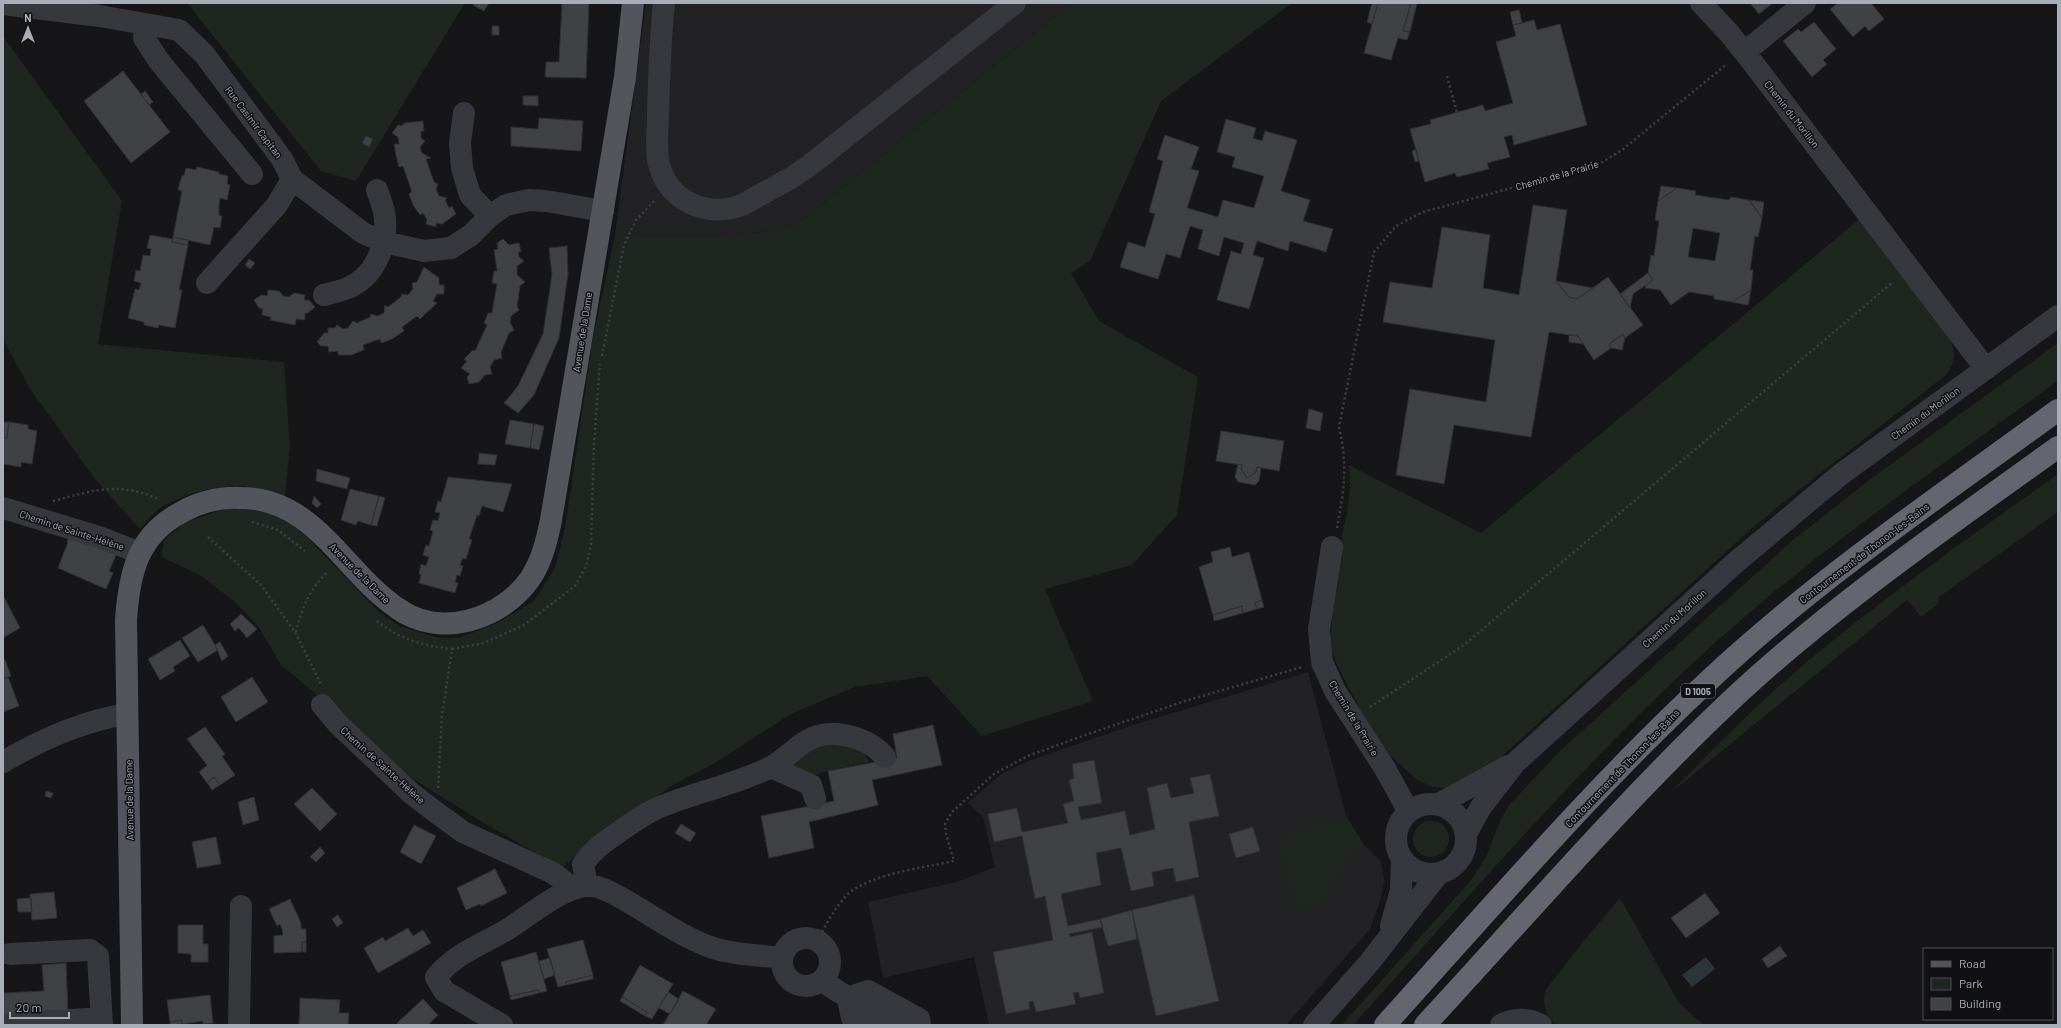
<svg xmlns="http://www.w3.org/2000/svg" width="2061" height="1028" font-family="Barlow,sans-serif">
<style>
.built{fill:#222225}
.green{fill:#1e261f}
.water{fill:#2c353c}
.building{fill:#404145;stroke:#303034;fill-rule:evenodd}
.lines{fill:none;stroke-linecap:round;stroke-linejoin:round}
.path{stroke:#3d3f44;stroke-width:2.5;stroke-dasharray:2 3;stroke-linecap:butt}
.minor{stroke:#37383d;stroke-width:22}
.major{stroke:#53555c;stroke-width:22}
.highway{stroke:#63666e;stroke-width:22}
.labels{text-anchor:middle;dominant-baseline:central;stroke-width:3;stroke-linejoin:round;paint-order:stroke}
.shield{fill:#111113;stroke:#7b7e86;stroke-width:1}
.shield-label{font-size:9px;font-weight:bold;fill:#a8adb8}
.street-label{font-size:10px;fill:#a8adb8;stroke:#111113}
</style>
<rect width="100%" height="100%" fill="#161618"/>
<path class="built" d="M 646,3 L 1072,3 L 794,227 L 734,236 L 615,235 Z
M 1308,672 L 1346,816 L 1364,845 L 1381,862 L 1384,880 L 1381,898 L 1370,929 L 1286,1025 L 989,1025 L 974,957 L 883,978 L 868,902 L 957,882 L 995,867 L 983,817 L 968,803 L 1001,774 L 1031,760 L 1133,725 Z"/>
<path class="green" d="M 187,3 L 465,3 L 356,181 L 321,171 Z
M 1072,3 L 1292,3 L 1161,101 L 1090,261 L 1071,273 L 1099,321 L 1198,377 L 1177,515 L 1132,565 L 1045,589 L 1093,701 L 982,736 L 927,676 L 855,687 L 793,713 L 713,764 L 673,785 L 576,855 L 562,868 L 482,822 L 413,779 L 339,713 L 281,665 L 258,626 L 235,602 L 200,575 L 161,557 L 164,540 L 184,523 L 224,509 L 249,509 L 271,514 L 292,525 L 307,537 L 379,612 L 399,626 L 439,638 L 459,638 L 497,623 L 534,601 L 555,568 L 565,528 L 593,338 L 615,235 L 734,236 L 794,227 Z
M 3,36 L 122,201 L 98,344 L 284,362 L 290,446 L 285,496 C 271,492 257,487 242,486 C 215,485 182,494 159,509 C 152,514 146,523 140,529 L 95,479 L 30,389 L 3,339 Z
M 1861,218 L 1951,341 C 1956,355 1955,363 1946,375 L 1799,490 L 1751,529 L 1499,759 L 1448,788 L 1432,787 L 1418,780 L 1391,757 L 1370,728 L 1338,667 L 1332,651 L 1331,633 L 1336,565 L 1347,513 L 1350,488 L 1349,465 L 1481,533 Z
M 2058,343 L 2058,381 C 1939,467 1816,551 1707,650 C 1580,766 1468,898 1353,1025 L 1342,1025 L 1472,879 L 1487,855 L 1500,821 L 1509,805 L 1560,751 L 1794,539 L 1868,481 Z
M 2058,474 L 2058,512 L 1939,597 L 1938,604 L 1921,617 L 1907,600 L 1668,795 C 1700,762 1733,729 1767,697 C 1857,615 1959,545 2058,474 Z
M 841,739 L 863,750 L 869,762 L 823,772 L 815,776 L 784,766 L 797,749 Z
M 1346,816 L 1364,845 L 1337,877 L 1319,908 L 1301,911 L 1292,905 L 1277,840 L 1303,826 Z
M1413 839a18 18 0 1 1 36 0a18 18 0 1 1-36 0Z
M 1620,898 L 1679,1003 L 1704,1025 L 1556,1025 C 1546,1015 1542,1006 1545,991 L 1582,943 Z"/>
<path class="water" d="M 1706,957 L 1715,969 L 1692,987 L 1682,975 Z"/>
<path class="building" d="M 474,3 L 489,3 L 484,11 L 473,5 Z
M 562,3 L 589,3 L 586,78 L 545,77 L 546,62 L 559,62 Z
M 1372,3 L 1378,3 L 1372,24 L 1367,22 Z
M 1378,3 L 1411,3 L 1403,31 L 1410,32 L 1407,40 L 1398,38 L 1391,60 L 1364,53 Z
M 1411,3 L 1417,3 L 1410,32 L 1403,31 Z
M 1750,3 L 1773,3 L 1759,14 Z
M 1838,3 L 1871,3 L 1884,19 L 1869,31 L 1865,26 L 1853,37 L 1830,9 Z
M 1519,10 L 1522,23 L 1513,25 L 1510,12 Z
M 1534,20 L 1537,30 L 1560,24 L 1587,125 L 1514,145 L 1512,135 L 1504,137 L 1510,157 L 1487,163 L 1489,169 L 1457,177 L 1455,173 L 1425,182 L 1410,129 L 1431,124 L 1430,120 L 1483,105 L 1485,111 L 1513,103 L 1496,42 L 1516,36 L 1513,25 Z
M 1814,22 L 1836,49 L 1823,60 L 1827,64 L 1812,77 L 1783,41 L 1798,29 L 1801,32 Z
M 492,26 L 499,26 L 499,35 L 492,35 Z
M 123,71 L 170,132 L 131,163 L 84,101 Z
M 145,91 L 153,102 L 149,105 L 141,94 Z
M 523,96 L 538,96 L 538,106 L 523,105 Z
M 539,118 L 583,121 L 581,151 L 511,146 L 511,127 L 538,129 Z
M 1226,119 L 1256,128 L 1253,138 L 1262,141 L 1265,131 L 1297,140 L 1281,191 L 1310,200 L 1303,221 L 1333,229 L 1326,252 L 1290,241 L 1288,251 L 1257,241 L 1253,255 L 1264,258 L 1249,309 L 1217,300 L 1231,251 L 1241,254 L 1244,243 L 1224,237 L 1219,256 L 1198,249 L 1203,230 L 1190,226 L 1180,258 L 1166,254 L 1158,279 L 1120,267 L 1128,242 L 1145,247 L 1155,214 L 1149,212 L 1163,161 L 1157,159 L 1165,135 L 1199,147 L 1191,169 L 1199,171 L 1198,174 L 1187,208 L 1218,217 L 1223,200 L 1254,208 L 1264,176 L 1232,167 L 1235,157 L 1217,152 Z
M 423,121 L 424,131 L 421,131 L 421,138 L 425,141 L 420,147 L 422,153 L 431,158 L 426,159 L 434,182 L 438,184 L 436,189 L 439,196 L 447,198 L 445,200 L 449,208 L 452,206 L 456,214 L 442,224 L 436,223 L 436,227 L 426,224 L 427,219 L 423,213 L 420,215 L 413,205 L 409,194 L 412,192 L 403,166 L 399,167 L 396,155 L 394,144 L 399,144 L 398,137 L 392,133 L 398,125 L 401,126 L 405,123 Z
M 366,136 L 373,139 L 369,147 L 362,143 Z
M 1416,149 L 1419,161 L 1415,162 L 1412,151 Z
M 197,167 L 219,172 L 219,174 L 228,176 L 227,184 L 230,185 L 227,200 L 220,198 L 219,205 L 219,215 L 222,216 L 220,228 L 214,227 L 210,245 L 173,237 L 182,191 L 178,190 L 182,175 L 184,176 L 186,168 L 196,170 Z
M 1661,186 L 1677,188 L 1658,201 Z
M 1677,188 L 1696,191 L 1695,195 L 1729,200 L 1731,197 L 1749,200 L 1762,218 L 1758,237 L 1755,236 L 1750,270 L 1753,270 L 1751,290 L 1732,302 L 1714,299 L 1714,296 L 1689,292 L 1671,305 L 1660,290 L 1645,288 L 1646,285 L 1653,280 L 1648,273 L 1651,255 L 1654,256 L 1659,221 L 1655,220 L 1658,201 ZM 1693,228 L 1720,233 L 1715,261 L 1688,257 Z
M 1749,200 L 1764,202 L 1762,218 Z
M 1533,205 L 1567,210 L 1556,281 L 1569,297 L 1577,299 L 1608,277 L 1643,325 L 1625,338 L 1623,334 L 1609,344 L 1611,348 L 1594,360 L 1578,336 L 1549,332 L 1531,437 L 1454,425 L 1444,484 L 1396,475 L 1410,389 L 1486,402 L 1495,340 L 1383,322 L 1390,282 L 1432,288 L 1442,227 L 1490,235 L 1483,288 L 1519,295 Z
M 150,235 L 173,239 L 172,242 L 188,245 L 179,290 L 182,290 L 175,328 L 159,325 L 158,328 L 144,325 L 144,322 L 128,318 L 135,289 L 139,290 L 141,283 L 134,281 L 136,270 L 140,271 L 143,255 L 150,256 L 151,249 L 147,248 Z
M 173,237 L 188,240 L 188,245 L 172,242 Z
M 503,239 L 509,245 L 519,243 L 521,252 L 518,252 L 519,257 L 524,261 L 517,266 L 517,275 L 525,282 L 520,286 L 517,306 L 519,310 L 511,316 L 510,322 L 514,330 L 509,333 L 501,352 L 502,358 L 494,360 L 490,367 L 492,374 L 485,375 L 479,382 L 469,384 L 467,377 L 470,374 L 461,368 L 467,361 L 464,359 L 473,350 L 475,351 L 487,325 L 484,323 L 488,313 L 492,313 L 497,284 L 492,283 L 494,271 L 497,271 L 494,250 L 498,249 L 497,243 Z
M 567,246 L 568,274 L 559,338 L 534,395 L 518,413 L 504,403 L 518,386 L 543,334 L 552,275 L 549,248 Z
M 249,259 L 255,263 L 250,269 L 245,265 Z
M 424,267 L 439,278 L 439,285 L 444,285 L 444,294 L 437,294 L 433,301 L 437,303 L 420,319 L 417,316 L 402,327 L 404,331 L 392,339 L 381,343 L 380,339 L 363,345 L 364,350 L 351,355 L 338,355 L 338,351 L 329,352 L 328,346 L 321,346 L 317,342 L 324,333 L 328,333 L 328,328 L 335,328 L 337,325 L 343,329 L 348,328 L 353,321 L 357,323 L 370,317 L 371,314 L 378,316 L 384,313 L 385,305 L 388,307 L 401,297 L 402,294 L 408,295 L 413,289 L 412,283 L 417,282 Z
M 1648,273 L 1653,280 L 1633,294 L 1630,308 L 1620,294 Z
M 1556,281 L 1593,288 L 1577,299 L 1569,297 Z
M 268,290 L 279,291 L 283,296 L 289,297 L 294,293 L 305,295 L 304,300 L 309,300 L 315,307 L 308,313 L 305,313 L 305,320 L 296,319 L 295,325 L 270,320 L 271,317 L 262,315 L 263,309 L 259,308 L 254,300 L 261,295 L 267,296 Z
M 1751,290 L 1748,305 L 1732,302 Z
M 1623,334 L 1625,338 L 1622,350 L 1611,348 L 1609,344 Z
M 1569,335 L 1578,336 L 1583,344 L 1569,342 Z
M 1309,409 L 1323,413 L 1320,431 L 1306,428 Z
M 510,420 L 534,424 L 530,448 L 505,444 Z
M 3,422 L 9,422 L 7,438 L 3,437 Z
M 9,422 L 28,425 L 28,429 L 37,431 L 32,464 L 21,462 L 21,467 L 3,464 L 3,437 L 7,438 Z
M 534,424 L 544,426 L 539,450 L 530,448 Z
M 1221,431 L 1284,441 L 1279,471 L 1257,467 L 1256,472 L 1247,478 L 1241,469 L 1242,465 L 1216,461 Z
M 479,453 L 497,455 L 495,465 L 478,464 Z
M 1238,464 L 1242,465 L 1241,469 L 1247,478 L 1256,472 L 1257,467 L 1261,468 L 1259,481 L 1255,485 L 1238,482 L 1235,477 Z
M 317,469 L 350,478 L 347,489 L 316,481 Z
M 448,477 L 512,484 L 503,512 L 482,506 L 479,516 L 477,515 L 469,539 L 472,540 L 466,559 L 463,558 L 460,565 L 463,566 L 460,576 L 457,575 L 455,582 L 458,583 L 455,593 L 419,583 L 421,575 L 419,574 L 421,564 L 426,566 L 429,557 L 423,555 L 426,545 L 429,546 L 433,531 L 430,530 L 433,520 L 438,521 L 440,513 L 435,512 L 438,501 L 441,502 Z
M 350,489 L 379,496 L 371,525 L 358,521 L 356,525 L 341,520 Z
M 314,496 L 321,504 L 317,508 L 312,503 Z
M 379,496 L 385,498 L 377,526 L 371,525 Z
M 70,532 L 117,553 L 109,571 L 113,573 L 106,589 L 58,568 L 68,542 L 67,542 Z
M 1230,547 L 1232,557 L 1249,552 L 1262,600 L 1255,603 L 1257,609 L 1243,613 L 1242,606 L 1213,615 L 1199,567 L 1213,562 L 1211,552 Z
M 3,595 L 20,628 L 3,638 Z
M 1262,600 L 1264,607 L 1257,609 L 1255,603 Z
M 1242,606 L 1243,613 L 1214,621 L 1213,615 Z
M 241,614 L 257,629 L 247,638 L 239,628 L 235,631 L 230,624 Z
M 203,625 L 218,650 L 198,662 L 182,638 Z
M 180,640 L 190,656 L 173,667 L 175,671 L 160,680 L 148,659 Z
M 220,642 L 228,656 L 222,661 L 215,645 Z
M 5,659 L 11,676 L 3,679 L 3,660 Z
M 8,677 L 19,706 L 3,712 L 3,679 Z
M 252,677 L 268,702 L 236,722 L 221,697 Z
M 933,725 L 942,765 L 872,780 L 878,805 L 809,822 L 814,848 L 769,858 L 761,816 L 834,801 L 828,771 L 897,758 L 893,734 Z
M 205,727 L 225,754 L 222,756 L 235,775 L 220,785 L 214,777 L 207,783 L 199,772 L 207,765 L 187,739 Z
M 1094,760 L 1102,803 L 1078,807 L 1081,820 L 1125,811 L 1130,835 L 1155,829 L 1147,788 L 1167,783 L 1171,798 L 1194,793 L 1190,778 L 1210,774 L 1219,816 L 1189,822 L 1199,877 L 1176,882 L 1173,868 L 1152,872 L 1154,886 L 1131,891 L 1121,848 L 1096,853 L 1101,885 L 1061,894 L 1068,926 L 1100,919 L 1103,927 L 1069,934 L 1070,937 L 1092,932 L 1104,993 L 1080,998 L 1078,992 L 1073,993 L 1076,1004 L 1036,1012 L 1033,1001 L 1029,1002 L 1030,1009 L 1006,1014 L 993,952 L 1053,940 L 1045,896 L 1035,899 L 1022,836 L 994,842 L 988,814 L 1017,808 L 1022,832 L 1068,823 L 1063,804 L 1074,801 L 1069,780 L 1074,778 L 1072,764 Z
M 214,777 L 220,785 L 212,790 L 207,783 Z
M 312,788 L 337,814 L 320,831 L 294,804 Z
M 46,791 L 53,793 L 51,798 L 45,796 Z
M 254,797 L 259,820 L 243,825 L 238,802 Z
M 681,824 L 696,833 L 690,842 L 675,833 Z
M 414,825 L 436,836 L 421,864 L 400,852 Z
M 1253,827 L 1260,851 L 1236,858 L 1229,834 Z
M 216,837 L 221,864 L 197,868 L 192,842 Z
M 320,847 L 325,853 L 316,862 L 310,857 Z
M 495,869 L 507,893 L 481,906 L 480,904 L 466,910 L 457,888 Z
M 54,892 L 57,918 L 32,920 L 30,894 Z
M 1705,893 L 1720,913 L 1686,938 L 1671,918 Z
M 1194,895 L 1219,1001 L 1156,1016 L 1132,910 Z
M 31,898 L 32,912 L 18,912 L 17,899 Z
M 290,899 L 301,923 L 301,929 L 306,929 L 306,942 L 302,942 L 302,952 L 274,953 L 274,936 L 283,935 L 282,929 L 280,924 L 277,926 L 269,909 Z
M 1132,910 L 1137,939 L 1108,946 L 1100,919 Z
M 338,915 L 343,923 L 337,927 L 332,919 Z
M 178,925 L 203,925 L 203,944 L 208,944 L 208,962 L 191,962 L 191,954 L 178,953 Z
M 408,928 L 413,936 L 423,930 L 431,943 L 378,973 L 364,948 L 383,937 L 385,941 Z
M 583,940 L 593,975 L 566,982 L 566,985 L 558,987 L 547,949 Z
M 302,942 L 306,942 L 306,952 L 302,952 Z
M 1780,946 L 1787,956 L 1768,968 L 1762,959 Z
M 536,952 L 547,991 L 539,993 L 538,990 L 510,996 L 501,962 Z
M 550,958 L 555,975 L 544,979 L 539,961 Z
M 66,963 L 68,1015 L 3,1018 L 3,993 L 44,991 L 42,965 Z
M 640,965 L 673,984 L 652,1019 L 645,1016 L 647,1012 L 622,997 Z
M 593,975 L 593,979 L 566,985 L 566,982 Z
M 538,990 L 539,993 L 511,1000 L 510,996 Z
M 683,991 L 716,1009 L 706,1025 L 663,1025 Z
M 668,992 L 679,999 L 670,1014 L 659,1008 Z
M 210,995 L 213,1023 L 203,1024 L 203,1021 L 182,1024 L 182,1020 L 170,1022 L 167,1000 Z
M 622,997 L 647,1012 L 645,1016 L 620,1001 Z
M 300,998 L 340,1000 L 339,1013 L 349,1013 L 348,1025 L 299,1025 Z
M 423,999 L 438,1015 L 428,1025 L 398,1025 L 397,1023 Z
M 182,1020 L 182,1024 L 170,1025 L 170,1022 Z"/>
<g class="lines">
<path class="path" d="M 1447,76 L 1457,113
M 602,356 L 624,245 L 636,220 L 654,201
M 53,501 C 95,490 119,481 160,500
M 252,522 L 278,530 L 305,551
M 1337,528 C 1344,491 1348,465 1339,427 L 1374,252 L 1396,226 L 1423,212 L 1589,167 L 1601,163 L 1622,150 L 1727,64
M 208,537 L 261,585 L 295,632 L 321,684
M 377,621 C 399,639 424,646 452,649
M 296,632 C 303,605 309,591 328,571
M 1370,707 L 1464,645 L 1893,282
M 438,788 L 442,715 L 452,649 L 484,643 L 524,625 L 575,586 L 586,566 L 591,545 L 594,442 L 600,364
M 817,940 C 826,925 835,907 848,894 C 873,873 923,868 954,861 L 946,834 L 945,824 L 952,812 L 994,774 L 1028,756 L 1074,739 L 1185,701 L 1302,667"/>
<path class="minor" d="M 664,3 C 660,40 659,78 658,115 C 658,131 655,149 659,164 C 668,202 708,218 742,205 L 791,178 L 810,165 L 1015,3
M 1701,3 L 1729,33 L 1753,63 L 1986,369
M 3,4 L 100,16 L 179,30 L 204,54 L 282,159 L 292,179 L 363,233 L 384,242 L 424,251 L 451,248 L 471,235 L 490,216 L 506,205 L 529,200 L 546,201 L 603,211
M 145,24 L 144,38 L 159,61 L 252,174
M 1745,52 L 1805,3
M 464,113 L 460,143 L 462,168 L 470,195 L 490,216
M 207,283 L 277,205 L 292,179
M 324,295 C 332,293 340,291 348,288 C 374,277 387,247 385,220 C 385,210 380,199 377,190
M 3,508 L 99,537 L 140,553
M 1332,547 L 1319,629 L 1322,662 L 1335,691 L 1384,767 L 1409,812
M 322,705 L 338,724 L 412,794 L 437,813 L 463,832 L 553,873 L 574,889
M 3,762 C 42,739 82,721 127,714
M 771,767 L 811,785 L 815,798
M1396 839a35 35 0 1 1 70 0a35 35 0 1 1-70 0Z
M 1439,804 L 1508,766
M 1466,834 L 1481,807 L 1515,763 L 1735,563 L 1840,475 L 2058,316
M 587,886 L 583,864 C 592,851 603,843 616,834 C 630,824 645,813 660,807 C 696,792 734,785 769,768 C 789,759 798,740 822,735 C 844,731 871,740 885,757
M 1391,926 L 1401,890 L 1402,859
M782 962a24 24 0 1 1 48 0a24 24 0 1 1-48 0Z
M 10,954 L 90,950 L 98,956 L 102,1025
M 822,981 L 839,992 L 898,1025
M 848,998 L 868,991 L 919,1019 L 920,1025
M 848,998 L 852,1018 L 865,1025
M 12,1024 L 86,1019 L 101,1016
M 239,1025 L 241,906
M 502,1025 L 444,991 L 436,977 C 457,952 482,945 508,929 C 532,914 557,891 585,886 C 600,884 618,896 630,903 C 656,918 684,938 713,948 C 734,955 759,955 782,958
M 1314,1025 L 1369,963 L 1439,873
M 1501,1025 C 1513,1018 1528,1018 1541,1025"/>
<path class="major" d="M 132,1025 L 126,620 C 129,575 137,536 180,513 C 199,502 220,497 241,498 C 314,498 344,572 397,608 C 440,639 501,620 530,579 C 542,561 547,540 551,520 L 625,77 L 633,3"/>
<path class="highway" d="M 1385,1025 C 1497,901 1606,773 1730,661 C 1832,569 1947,491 2058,410
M 1425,1025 C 1524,918 1619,807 1724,707 C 1826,610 1944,529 2058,447"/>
</g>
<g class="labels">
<rect class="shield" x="1681" y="684" width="34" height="14" rx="3"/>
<g class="shield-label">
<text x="1698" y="691">D 1005</text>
</g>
<g class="street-label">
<text transform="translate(1792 114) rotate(52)">Chemin du Morillon</text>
<text transform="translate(254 122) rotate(53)">Rue Casimir Capitan</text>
<text transform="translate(1557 175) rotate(-16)">Chemin de la Prairie</text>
<text transform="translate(582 332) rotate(-81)">Avenue de la Dame</text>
<text transform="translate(1925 413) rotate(-36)">Chemin du Morillon</text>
<text transform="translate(72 530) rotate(18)">Chemin de Sainte-Hélène</text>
<text transform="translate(1864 553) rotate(-37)">Contournement de Thonon-les-Bains</text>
<text transform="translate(360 573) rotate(45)">Avenue de la Dame</text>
<text transform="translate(1674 618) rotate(-42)">Chemin du Morillon</text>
<text transform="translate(1354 718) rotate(59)">Chemin de la Prairie</text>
<text transform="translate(383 765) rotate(42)">Chemin de Sainte-Hélène</text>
<text transform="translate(1622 768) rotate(-46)">Contournement de Thonon-les-Bains</text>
<text transform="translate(129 800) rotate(-91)">Avenue de la Dame</text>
</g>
</g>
<rect width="2061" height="1028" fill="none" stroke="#a8adb8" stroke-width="8"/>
<rect x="1923" y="948" width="130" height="72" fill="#111113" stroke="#4d4f55"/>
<rect x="1931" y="961" width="20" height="6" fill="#53555c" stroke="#4d4f55"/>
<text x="1959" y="968" font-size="12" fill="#a8adb8">Road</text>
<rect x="1931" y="978" width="20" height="12" fill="#1e261f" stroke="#4d4f55"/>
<text x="1959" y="988" font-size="12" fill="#a8adb8">Park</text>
<rect x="1931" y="998" width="20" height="12" fill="#404145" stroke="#4d4f55"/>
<text x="1959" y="1008" font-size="12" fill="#a8adb8">Building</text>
<g transform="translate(28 28)" stroke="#111113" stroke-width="3" paint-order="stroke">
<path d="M0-3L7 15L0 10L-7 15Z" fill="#a8adb8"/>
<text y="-6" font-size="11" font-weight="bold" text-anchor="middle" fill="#a8adb8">N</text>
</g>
<path d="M10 1012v6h59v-6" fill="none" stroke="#a8adb8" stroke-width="2"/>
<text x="16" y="1012" font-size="12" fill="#a8adb8" stroke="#111113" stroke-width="3" paint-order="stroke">20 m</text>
</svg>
